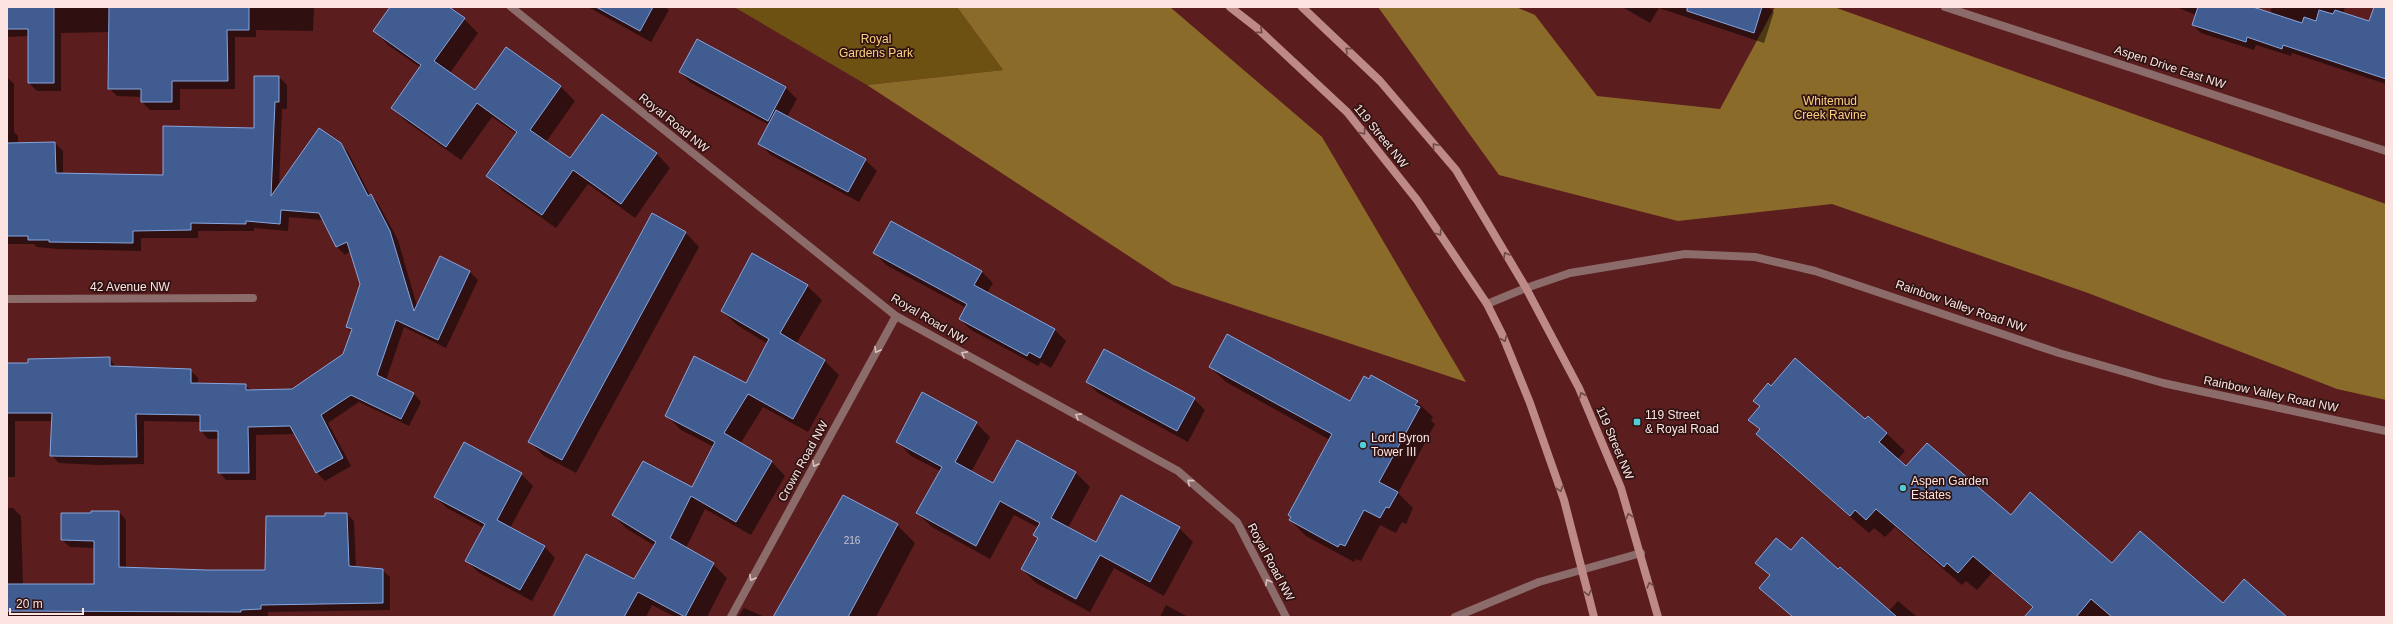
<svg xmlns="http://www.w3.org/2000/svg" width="2393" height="624" font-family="Arial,sans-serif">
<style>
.green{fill:#6d5113}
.forest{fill:#8b6b29}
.shadow{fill:#0007}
.building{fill:#405c90;stroke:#87a6df}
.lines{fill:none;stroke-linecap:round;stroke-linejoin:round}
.minor{stroke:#8c6c6a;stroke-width:8}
.tertiary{stroke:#8c6c6a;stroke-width:8}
.secondary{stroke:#bd8a87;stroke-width:8}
.oneway{stroke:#6f4947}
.oneway2{stroke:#dac0be}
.poi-dot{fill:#52ccd5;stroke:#2f1312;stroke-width:1.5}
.labels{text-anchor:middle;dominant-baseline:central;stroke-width:3.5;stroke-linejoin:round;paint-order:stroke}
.number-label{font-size:10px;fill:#cdc2ce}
.park-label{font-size:12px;fill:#fcd281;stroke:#2f1312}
.street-label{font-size:12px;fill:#fce4e2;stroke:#2f1312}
.poi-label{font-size:12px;fill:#fce4e2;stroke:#2f1312;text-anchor:start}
</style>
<rect width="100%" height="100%" fill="#5b1d1e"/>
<path class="green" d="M 734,7 L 957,7 L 1003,70 L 867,85 Z"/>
<path class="forest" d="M 957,7 L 1170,7 L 1322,137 L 1466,382 L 1173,285 L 867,85 L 1003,70 Z
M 1378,7 L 1516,7 L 1535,15 L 1597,96 L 1720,109 L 1775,7 L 1834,7 L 2386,204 L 2386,400 L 2337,389 L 2088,293 L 1832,204 L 1678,221 L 1499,175 Z"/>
<path class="shadow" d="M 7,7 L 314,7 L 313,31 L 256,30 L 256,37 L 235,37 L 235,89 L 180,89 L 180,110 L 150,110 L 142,102 L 142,97 L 117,96 L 109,88 L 110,32 L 61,33 L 61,91 L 37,91 L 29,83 L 29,36 L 7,37 Z
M 391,7 L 447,7 L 464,19 L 478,33 L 450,73 L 475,91 L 506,48 L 561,87 L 575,101 L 546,142 L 571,159 L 656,153 L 670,168 L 635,218 L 588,184 L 556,228 L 502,190 L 488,176 L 517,134 L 492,117 L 461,160 L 407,122 L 392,108 L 421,68 L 388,45 L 374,30 Z
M 588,7 L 666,7 L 669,10 L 651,42 Z
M 1622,7 L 1768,7 L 1774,12 L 1764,43 L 1659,8 L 1650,23 Z
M 2176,7 L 2250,7 L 2270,14 L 2272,7 L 2345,7 L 2343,14 L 2370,22 L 2375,7 L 2386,7 L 2386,84 L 2292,53 L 2291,56 L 2256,45 L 2254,50 L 2201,33 L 2193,25 L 2196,15 Z
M 697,40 L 786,88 L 797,99 L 787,117 L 865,160 L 877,171 L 859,202 L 771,155 L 759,143 L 769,125 L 691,83 L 680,72 Z
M 7,77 L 14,84 L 14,132 L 18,136 L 18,144 L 55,143 L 63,151 L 63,174 L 164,176 L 256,129 L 279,77 L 287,85 L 287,109 L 282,109 L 279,187 L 340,144 L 348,152 L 370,195 L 378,203 L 398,240 L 417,306 L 441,258 L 470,272 L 478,280 L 446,348 L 404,327 L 386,380 L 414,394 L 421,402 L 409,426 L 359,402 L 328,423 L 351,466 L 325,481 L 317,473 L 296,434 L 256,435 L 256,480 L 226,480 L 219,472 L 219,439 L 208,439 L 201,431 L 201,422 L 144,421 L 144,464 L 98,465 L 59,463 L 51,455 L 52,421 L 15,421 L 15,477 L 7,477 L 7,364 L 109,358 L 117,368 L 190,370 L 198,378 L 198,384 L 245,385 L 252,391 L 293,390 L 344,355 L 352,332 L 347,327 L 361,284 L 351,251 L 345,255 L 337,247 L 323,220 L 289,217 L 288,231 L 254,228 L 254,231 L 198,231 L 198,238 L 141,238 L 141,251 L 58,249 L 37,247 L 34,244 L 7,244 Z
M 891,223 L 982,272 L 993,283 L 987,293 L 1055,330 L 1066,341 L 1051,368 L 1041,362 L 1038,366 L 971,330 L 960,319 L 966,308 L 886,265 L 875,253 Z
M 685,232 L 699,247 L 576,473 L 544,456 L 530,442 Z
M 752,255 L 807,286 L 822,300 L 796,344 L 825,361 L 839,375 L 808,432 L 763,407 L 740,444 L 771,461 L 785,476 L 751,535 L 705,509 L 686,548 L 713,564 L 727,578 L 707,617 L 675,617 L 652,605 L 646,617 L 560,617 L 635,580 L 655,546 L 627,529 L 613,515 L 692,488 L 714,447 L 681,430 L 667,416 L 747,384 L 768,344 L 737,325 L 722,311 Z
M 1210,367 L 1351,402 L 1417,402 L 1433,417 L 1431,421 L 1435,424 L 1398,493 L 1413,508 L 1406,524 L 1402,522 L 1396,533 L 1380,525 L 1361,561 L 1356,559 L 1354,562 L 1306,536 L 1290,520 L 1330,440 L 1226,382 Z
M 1087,382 L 1194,399 L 1205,410 L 1188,442 L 1098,393 Z
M 1771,387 L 1865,420 L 1886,433 L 1905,451 L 1897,460 L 1907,468 L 2112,564 L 2223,604 L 2286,617 L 2025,617 L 2033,608 L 1992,573 L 1977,590 L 1966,581 L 1962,585 L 1895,527 L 1885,537 L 1874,528 L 1869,533 L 1775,452 L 1757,434 L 1760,430 L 1750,420 L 1761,407 Z
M 976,423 L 990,437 L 971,472 L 993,484 L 1017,441 L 1076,473 L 1090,487 L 1068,528 L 1096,544 L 1179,528 L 1193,542 L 1164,596 L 1114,568 L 1090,612 L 1036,583 L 1022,569 L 1038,539 L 1035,535 L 1039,528 L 1014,515 L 990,559 L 932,527 L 917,513 L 940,471 L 911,456 L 897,441 Z
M 464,444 L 521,474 L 533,486 L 510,528 L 544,546 L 555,558 L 532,601 L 478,572 L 467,561 L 484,528 L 447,508 L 435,497 Z
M 7,508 L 13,508 L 21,516 L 23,585 L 95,585 L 95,548 L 70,547 L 62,540 L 119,512 L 126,520 L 126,568 L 266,571 L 326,517 L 347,514 L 354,521 L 356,568 L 382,570 L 390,577 L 390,610 L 268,612 L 268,617 L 7,617 Z
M 897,525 L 915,543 L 876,617 L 774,617 Z
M 1802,539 L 1889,611 L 1898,601 L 1917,617 L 1794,617 L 1791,552 Z
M 1166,605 L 1188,617 L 1160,617 Z
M 744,608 L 765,617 L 738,617 Z"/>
<path class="building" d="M 7,7 L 54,7 L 54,83 L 28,83 L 28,29 L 7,29 Z
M 109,7 L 249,7 L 249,30 L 227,30 L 228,81 L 172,81 L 172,102 L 141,102 L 141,89 L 108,89 Z
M 390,7 L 449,7 L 465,18 L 434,61 L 475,90 L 506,47 L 561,86 L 530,130 L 570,158 L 602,114 L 657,153 L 621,204 L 573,170 L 542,215 L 486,176 L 517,132 L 477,103 L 446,147 L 391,108 L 421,65 L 373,31 Z
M 596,7 L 653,7 L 640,31 Z
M 1687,7 L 1762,7 L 1754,33 L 1687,11 Z
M 2198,7 L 2253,7 L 2302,23 L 2304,17 L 2316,21 L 2319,10 L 2333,14 L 2335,10 L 2369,21 L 2374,7 L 2386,7 L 2386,79 L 2283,45 L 2282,49 L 2247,37 L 2246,42 L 2192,25 Z
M 697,39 L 786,87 L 768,121 L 679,72 Z
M 254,76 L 279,76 L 279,102 L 275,102 L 271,196 L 319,128 L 341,143 L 368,196 L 371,194 L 390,231 L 414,311 L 440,256 L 470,271 L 438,340 L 396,320 L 377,375 L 414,393 L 401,419 L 351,395 L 321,415 L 343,458 L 316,473 L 290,426 L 248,427 L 249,473 L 218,473 L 218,431 L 200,431 L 200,415 L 136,414 L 137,457 L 50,456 L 52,413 L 7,413 L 7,363 L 28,363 L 28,359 L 110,357 L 110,366 L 191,369 L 191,383 L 246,384 L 246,390 L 292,389 L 343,354 L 352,329 L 346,327 L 360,284 L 347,242 L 336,247 L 319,213 L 281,210 L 280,224 L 246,221 L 246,224 L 191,223 L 191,230 L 133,231 L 133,243 L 49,242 L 49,240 L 28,240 L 28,236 L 7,236 L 7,143 L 55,142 L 56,173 L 163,175 L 163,126 L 254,128 Z
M 776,110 L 866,159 L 848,192 L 758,144 Z
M 652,213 L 686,232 L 562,460 L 528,442 Z
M 891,221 L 982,271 L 974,285 L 1055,329 L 1040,358 L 1029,352 L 1027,356 L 959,319 L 967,304 L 873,253 Z
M 752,253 L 808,285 L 780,333 L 825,360 L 793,419 L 748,394 L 724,433 L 772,461 L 736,522 L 691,496 L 670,538 L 714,563 L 685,617 L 638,592 L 624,617 L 553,617 L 586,554 L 634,579 L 656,542 L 612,515 L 643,461 L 692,487 L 715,442 L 665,416 L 694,356 L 746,383 L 769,339 L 721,311 Z
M 1227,334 L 1350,401 L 1364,376 L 1369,379 L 1371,375 L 1418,401 L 1415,405 L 1420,407 L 1379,482 L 1398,492 L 1389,508 L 1386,507 L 1380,518 L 1364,510 L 1345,546 L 1340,544 L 1338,547 L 1289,520 L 1291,517 L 1288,515 L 1332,434 L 1209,367 Z
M 1104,349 L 1195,398 L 1177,431 L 1086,382 Z
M 1795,358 L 1865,419 L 1868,416 L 1887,433 L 1879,442 L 1906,466 L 1927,443 L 2011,515 L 2030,492 L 2112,563 L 2140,531 L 2223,603 L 2244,579 L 2287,617 L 2112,617 L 2091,599 L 2076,617 L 2024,617 L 2033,607 L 1973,556 L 1958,573 L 1947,563 L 1944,567 L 1876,509 L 1866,520 L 1855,510 L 1850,516 L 1756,434 L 1760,429 L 1748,420 L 1760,406 L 1753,401 L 1768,383 L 1771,386 Z
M 922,392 L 977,422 L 955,462 L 993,483 L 1017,440 L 1076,472 L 1051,518 L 1096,542 L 1121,495 L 1180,527 L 1150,582 L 1100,555 L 1076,599 L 1021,569 L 1038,538 L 1033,535 L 1040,523 L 1000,501 L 976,546 L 916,513 L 942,467 L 896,442 Z
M 464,442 L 522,473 L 497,520 L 545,546 L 520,590 L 465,561 L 485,524 L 434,497 Z
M 843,495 L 898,524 L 848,617 L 773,617 Z
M 91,511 L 119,511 L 119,567 L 207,570 L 265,570 L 266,516 L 325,516 L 325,513 L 347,513 L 349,566 L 383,569 L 383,603 L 261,605 L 261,609 L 241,610 L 241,612 L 7,611 L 7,584 L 94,584 L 94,541 L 61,540 L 61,513 L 91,513 Z
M 1802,537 L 1838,569 L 1840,567 L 1897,617 L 1793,617 L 1759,588 L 1770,575 L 1755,563 L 1776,538 L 1791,550 Z"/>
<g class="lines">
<path class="minor" d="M 511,7 L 896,316 L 1178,471 L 1237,522 L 1286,617
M 1945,7 L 2386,151
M 1526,288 L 1570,273 L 1685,254 L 1755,257 L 1815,271 L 2059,353 L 2163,383 L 2386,431
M 7,299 L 253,298
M 731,617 L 896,316
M 1455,617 L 1539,582 L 1641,553"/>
<path class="tertiary" d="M 1487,304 L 1526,288"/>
<path class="secondary" d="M 1230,7 L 1257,28 L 1347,112 L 1417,200 L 1487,304 L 1502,334 L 1530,403 L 1564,500 L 1594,617
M 1302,7 L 1380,81 L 1456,170 L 1526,288 L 1579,388 L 1621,488 L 1658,617"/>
</g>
<defs><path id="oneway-chevron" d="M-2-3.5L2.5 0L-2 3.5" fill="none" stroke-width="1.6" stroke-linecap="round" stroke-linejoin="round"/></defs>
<g class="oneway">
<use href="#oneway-chevron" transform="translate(1260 31) rotate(42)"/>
<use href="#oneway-chevron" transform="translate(1348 50) rotate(-137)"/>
<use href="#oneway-chevron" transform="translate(1363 132) rotate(52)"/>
<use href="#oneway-chevron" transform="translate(1435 146) rotate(-130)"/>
<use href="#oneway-chevron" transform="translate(1439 233) rotate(56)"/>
<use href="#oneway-chevron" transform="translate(1506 255) rotate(-121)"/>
<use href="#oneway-chevron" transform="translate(1504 339) rotate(67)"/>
<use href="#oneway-chevron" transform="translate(1582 395) rotate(-113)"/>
<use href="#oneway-chevron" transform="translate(1560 489) rotate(71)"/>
<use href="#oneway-chevron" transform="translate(1629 516) rotate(-107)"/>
<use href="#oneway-chevron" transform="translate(1650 585) rotate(-105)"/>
<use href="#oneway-chevron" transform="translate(1588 593) rotate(77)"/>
</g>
<g class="oneway2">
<use href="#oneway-chevron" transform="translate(877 350) rotate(119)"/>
<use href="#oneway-chevron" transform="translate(964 354) rotate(-151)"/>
<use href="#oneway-chevron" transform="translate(1078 416) rotate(-151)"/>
<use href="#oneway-chevron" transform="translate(815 464) rotate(119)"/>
<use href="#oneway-chevron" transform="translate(1190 482) rotate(-139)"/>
<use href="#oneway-chevron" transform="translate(752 578) rotate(119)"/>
<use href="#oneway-chevron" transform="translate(1268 582) rotate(-118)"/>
</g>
<g class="poi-dot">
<rect x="1633" y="418" width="8" height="8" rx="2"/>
<circle cx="1363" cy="445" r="4"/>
<circle cx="1903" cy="488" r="4"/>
</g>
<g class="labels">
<g class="number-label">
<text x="852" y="540">216</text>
</g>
<g class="park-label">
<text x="876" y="39">Royal<tspan x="876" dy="14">Gardens Park</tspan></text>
<text x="1830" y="101">Whitemud<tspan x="1830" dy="14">Creek Ravine</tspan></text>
</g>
<g class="street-label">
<text transform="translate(2170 67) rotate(18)">Aspen Drive East NW</text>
<text transform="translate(674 123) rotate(39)">Royal Road NW</text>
<text transform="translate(1381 136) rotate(51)">119 Street NW</text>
<text x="130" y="287">42 Avenue NW</text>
<text transform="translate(1961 306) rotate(19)">Rainbow Valley Road NW</text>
<text transform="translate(929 319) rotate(31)">Royal Road NW</text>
<text transform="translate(2271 394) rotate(12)">Rainbow Valley Road NW</text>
<text transform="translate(1615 443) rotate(67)">119 Street NW</text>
<text transform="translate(803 461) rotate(-61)">Crown Road NW</text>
<text transform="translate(1271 562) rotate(62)">Royal Road NW</text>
</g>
<g class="poi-label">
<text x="1645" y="415">119 Street<tspan x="1645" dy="14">&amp; Royal Road</tspan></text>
<text x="1371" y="438">Lord Byron<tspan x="1371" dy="14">Tower III</tspan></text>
<text x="1911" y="481">Aspen Garden<tspan x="1911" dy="14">Estates</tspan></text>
</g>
</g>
<rect width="2393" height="624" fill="none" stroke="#fce4e2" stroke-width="16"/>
<path d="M10 608v6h73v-6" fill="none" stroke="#fce4e2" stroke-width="2"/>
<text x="16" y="608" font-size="12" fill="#fce4e2" stroke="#2f1312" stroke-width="3" paint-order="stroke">20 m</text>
</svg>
